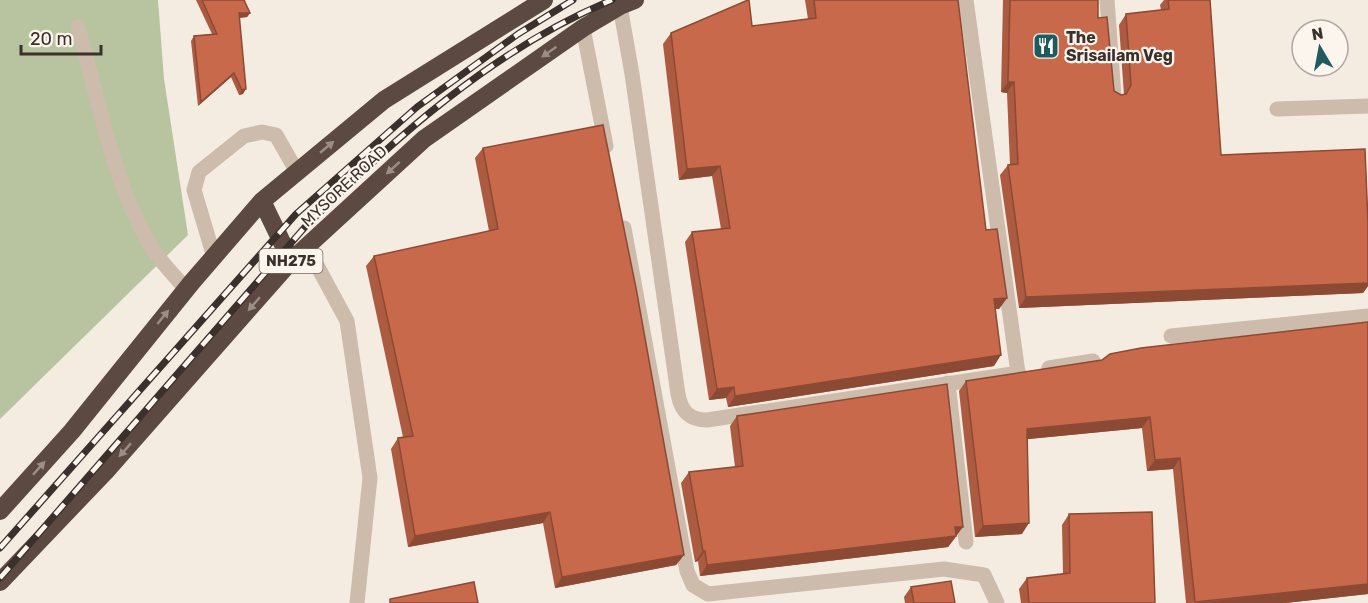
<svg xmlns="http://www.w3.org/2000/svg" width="1368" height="603" font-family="Rubik,sans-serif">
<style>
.green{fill:#b8c4a0}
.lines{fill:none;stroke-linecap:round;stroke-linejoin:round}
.minor{stroke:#cdbbac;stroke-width:15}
.highway{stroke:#5c4a42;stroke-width:18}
.rail-casing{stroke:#3b302b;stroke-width:7}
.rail{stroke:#fbf5ee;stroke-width:4.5;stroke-dasharray:14;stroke-linecap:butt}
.wall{fill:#ac5a40}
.shaded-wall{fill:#8c4a34}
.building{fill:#c8694b;stroke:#8c4a34;stroke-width:1.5}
.oneway{fill:#9c8e87}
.labels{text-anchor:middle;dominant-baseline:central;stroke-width:4.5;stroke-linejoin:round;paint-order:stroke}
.shield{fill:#fbf5ee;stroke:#756b66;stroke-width:1.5}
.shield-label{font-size:15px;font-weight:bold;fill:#3b302b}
.poi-label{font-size:16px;font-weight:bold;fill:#3b302b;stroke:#fbf5ee;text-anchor:start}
.street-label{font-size:16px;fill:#3b302b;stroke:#fbf5ee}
</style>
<rect width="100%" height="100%" fill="#f4ebe1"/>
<path class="green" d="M 0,0 L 158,0 L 164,79 L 188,235 L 0,419 Z"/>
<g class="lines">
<path class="minor" d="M 966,0 L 1018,373
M 1107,0 L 1114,96
M 620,6 L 632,74 L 678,394 C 681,411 689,420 707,420 L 1019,373
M 78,27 C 98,95 110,171 144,234 C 154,255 171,272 186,289
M 583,28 L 606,146
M 1277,109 L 1368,106
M 624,228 L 687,571 L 693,585 L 708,594 L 944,569 L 984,575 L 997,603
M 307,247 L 347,321 L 370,478 L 357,603
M 214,257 L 194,190 L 199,172 L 244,136 L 262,132 L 276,135 L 297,172
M 1171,336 L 1368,316
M 1049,368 L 1093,361
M 948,383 L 966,542"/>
<path class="highway" d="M 262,201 L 291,261
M 0,511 L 72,431 L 192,282 L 262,201 L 384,100 L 544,0
M 0,582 L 106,471 L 291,261 L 424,139 L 583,28 L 620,6 L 635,0"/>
<g class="rail-casing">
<path id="rail" d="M 0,548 L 296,214 L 417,107 L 518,34 L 573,0
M 0,578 L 305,227 C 394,138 495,48 612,0"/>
</g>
<use href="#rail" class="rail"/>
</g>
<path class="wall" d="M 196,0 L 244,0 L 250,13 L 247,17 L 239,18 L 243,94 L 239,95 L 231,77 L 198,106 L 191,41 L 194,36 L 212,34 Z
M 805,0 L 958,0 L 986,230 L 1007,298 L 999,309 L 996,309 L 994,366 L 728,407 L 726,398 L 709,400 L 685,242 L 692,232 L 721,229 L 712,176 L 679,180 L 663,44 L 671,33 L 752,26 L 808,19 Z
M 1003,0 L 1098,0 L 1098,18 L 1114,91 L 1121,95 L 1124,95 L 1119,25 L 1126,14 L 1161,10 L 1160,5 L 1164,0 L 1210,0 L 1221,155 L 1368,223 L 1368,286 L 1363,293 L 1019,308 L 1000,175 L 1008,165 L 1010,165 L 1007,93 L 1001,92 Z
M 483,148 L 684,555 L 676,565 L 555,588 L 543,523 L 408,547 L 391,449 L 398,438 L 403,437 L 366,266 L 374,256 L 489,231 L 475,158 Z
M 1368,322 L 1368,594 L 1285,603 L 1186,603 L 1173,469 L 1147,471 L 1142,428 L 1027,439 L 1022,534 L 975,537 L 959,391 L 966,381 Z
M 737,416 L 956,538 L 955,538 L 948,547 L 700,576 L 698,561 L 695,562 L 681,483 L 689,472 L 735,467 L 730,426 Z
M 1069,514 L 1155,603 L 1021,603 L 1019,589 L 1027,578 L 1063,574 L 1062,525 Z
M 911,587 L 955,603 L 905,603 L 904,597 Z"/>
<path class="shaded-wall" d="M 239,13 L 250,13 L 247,17 L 235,18 Z
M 234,73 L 231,77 L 198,106 L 201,102 Z
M 1008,82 L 1014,82 L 1007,93 L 1001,92 Z
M 246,89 L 243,94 L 239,95 L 242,90 Z
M 720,166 L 712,176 L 679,180 L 687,169 Z
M 1368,283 L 1368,286 L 1363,293 L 1019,308 L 1026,297 Z
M 1007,298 L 999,309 L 987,309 L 994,299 Z
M 1001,355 L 994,366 L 728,407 L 735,396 Z
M 734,387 L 726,398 L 709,400 L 717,389 Z
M 1150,417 L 1142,428 L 1019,440 L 1027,429 Z
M 1180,458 L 1173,469 L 1147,471 L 1155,460 Z
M 550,512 L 543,523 L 408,547 L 415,536 Z
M 1029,523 L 1022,534 L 975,537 L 983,526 Z
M 955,527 L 963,527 L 948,547 L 700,576 L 707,565 Z
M 703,551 L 705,551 L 698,561 L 695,562 Z
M 684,555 L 676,565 L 555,588 L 562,577 Z
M 1368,584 L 1368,594 L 1285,603 L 1195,603 Z"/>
<path class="building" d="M 202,0 L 244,0 L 250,13 L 239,13 L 246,89 L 242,90 L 234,73 L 201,102 L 194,36 L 217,34 Z
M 748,0 L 749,0 L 752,26 L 816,18 L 814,0 L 958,0 L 986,230 L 997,229 L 1007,298 L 994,299 L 1001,355 L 735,396 L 734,387 L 717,389 L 692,232 L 730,228 L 720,166 L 687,169 L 671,33 Z
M 1010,0 L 1098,0 L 1098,18 L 1107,17 L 1114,91 L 1121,95 L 1126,94 L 1131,85 L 1126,14 L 1169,9 L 1168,0 L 1210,0 L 1221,155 L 1365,149 L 1368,223 L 1368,283 L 1026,297 L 1008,165 L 1018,164 L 1014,82 L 1008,82 Z
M 603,125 L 636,288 L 684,555 L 562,577 L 550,512 L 415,536 L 398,438 L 413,436 L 374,256 L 498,229 L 483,148 Z
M 1368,322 L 1368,584 L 1195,602 L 1180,458 L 1155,460 L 1150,417 L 1027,429 L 1029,523 L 983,526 L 966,381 L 1102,360 L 1110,354 L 1141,348 Z
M 947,384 L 963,527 L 955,527 L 956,536 L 707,565 L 705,551 L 703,551 L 689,472 L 743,466 L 737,416 Z
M 1152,512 L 1155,603 L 1029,603 L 1027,578 L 1070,573 L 1069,514 Z
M 951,581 L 955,603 L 914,603 L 911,587 Z
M 474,582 L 478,603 L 390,603 L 390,599 Z"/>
<defs><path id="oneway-solid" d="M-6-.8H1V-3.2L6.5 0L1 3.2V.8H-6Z" transform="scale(1.5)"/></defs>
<g class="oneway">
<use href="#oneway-solid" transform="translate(549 52) rotate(145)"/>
<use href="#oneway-solid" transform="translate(327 147) rotate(-40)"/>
<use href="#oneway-solid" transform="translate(393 168) rotate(138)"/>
<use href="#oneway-solid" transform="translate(254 304) rotate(131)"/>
<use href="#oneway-solid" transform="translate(163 317) rotate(-51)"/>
<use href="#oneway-solid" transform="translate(125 450) rotate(132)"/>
<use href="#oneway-solid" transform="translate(39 468) rotate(-48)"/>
</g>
<defs>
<g id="restaurant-square" transform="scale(1.35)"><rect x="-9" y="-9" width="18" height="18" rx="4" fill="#1f5a5e" stroke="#fbf5ee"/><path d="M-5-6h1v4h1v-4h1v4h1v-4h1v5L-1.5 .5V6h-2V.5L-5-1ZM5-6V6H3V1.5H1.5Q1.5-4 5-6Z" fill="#fff"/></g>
</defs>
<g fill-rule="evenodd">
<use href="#restaurant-square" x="1046" y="46"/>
</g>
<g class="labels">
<rect class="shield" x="259.5" y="249" width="63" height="24" rx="4.5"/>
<g class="shield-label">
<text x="291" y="261">NH275</text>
</g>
<g class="poi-label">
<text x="1066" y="37">The<tspan x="1066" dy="18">Srisailam Veg</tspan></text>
</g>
<g class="street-label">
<text transform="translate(344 186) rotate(-43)">MYSORE ROAD</text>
</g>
</g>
<g transform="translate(1320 48) rotate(350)"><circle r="28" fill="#fbf5ee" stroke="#aea6a0" stroke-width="1.5"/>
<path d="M0-4.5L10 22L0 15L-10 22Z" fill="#1f5a5e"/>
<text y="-9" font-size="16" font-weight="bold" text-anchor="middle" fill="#3b302b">N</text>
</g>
<path d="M21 45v9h80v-9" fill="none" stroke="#3b302b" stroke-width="3"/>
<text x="30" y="45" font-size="18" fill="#3b302b" stroke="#fbf5ee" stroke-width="4.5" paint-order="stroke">20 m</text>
</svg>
